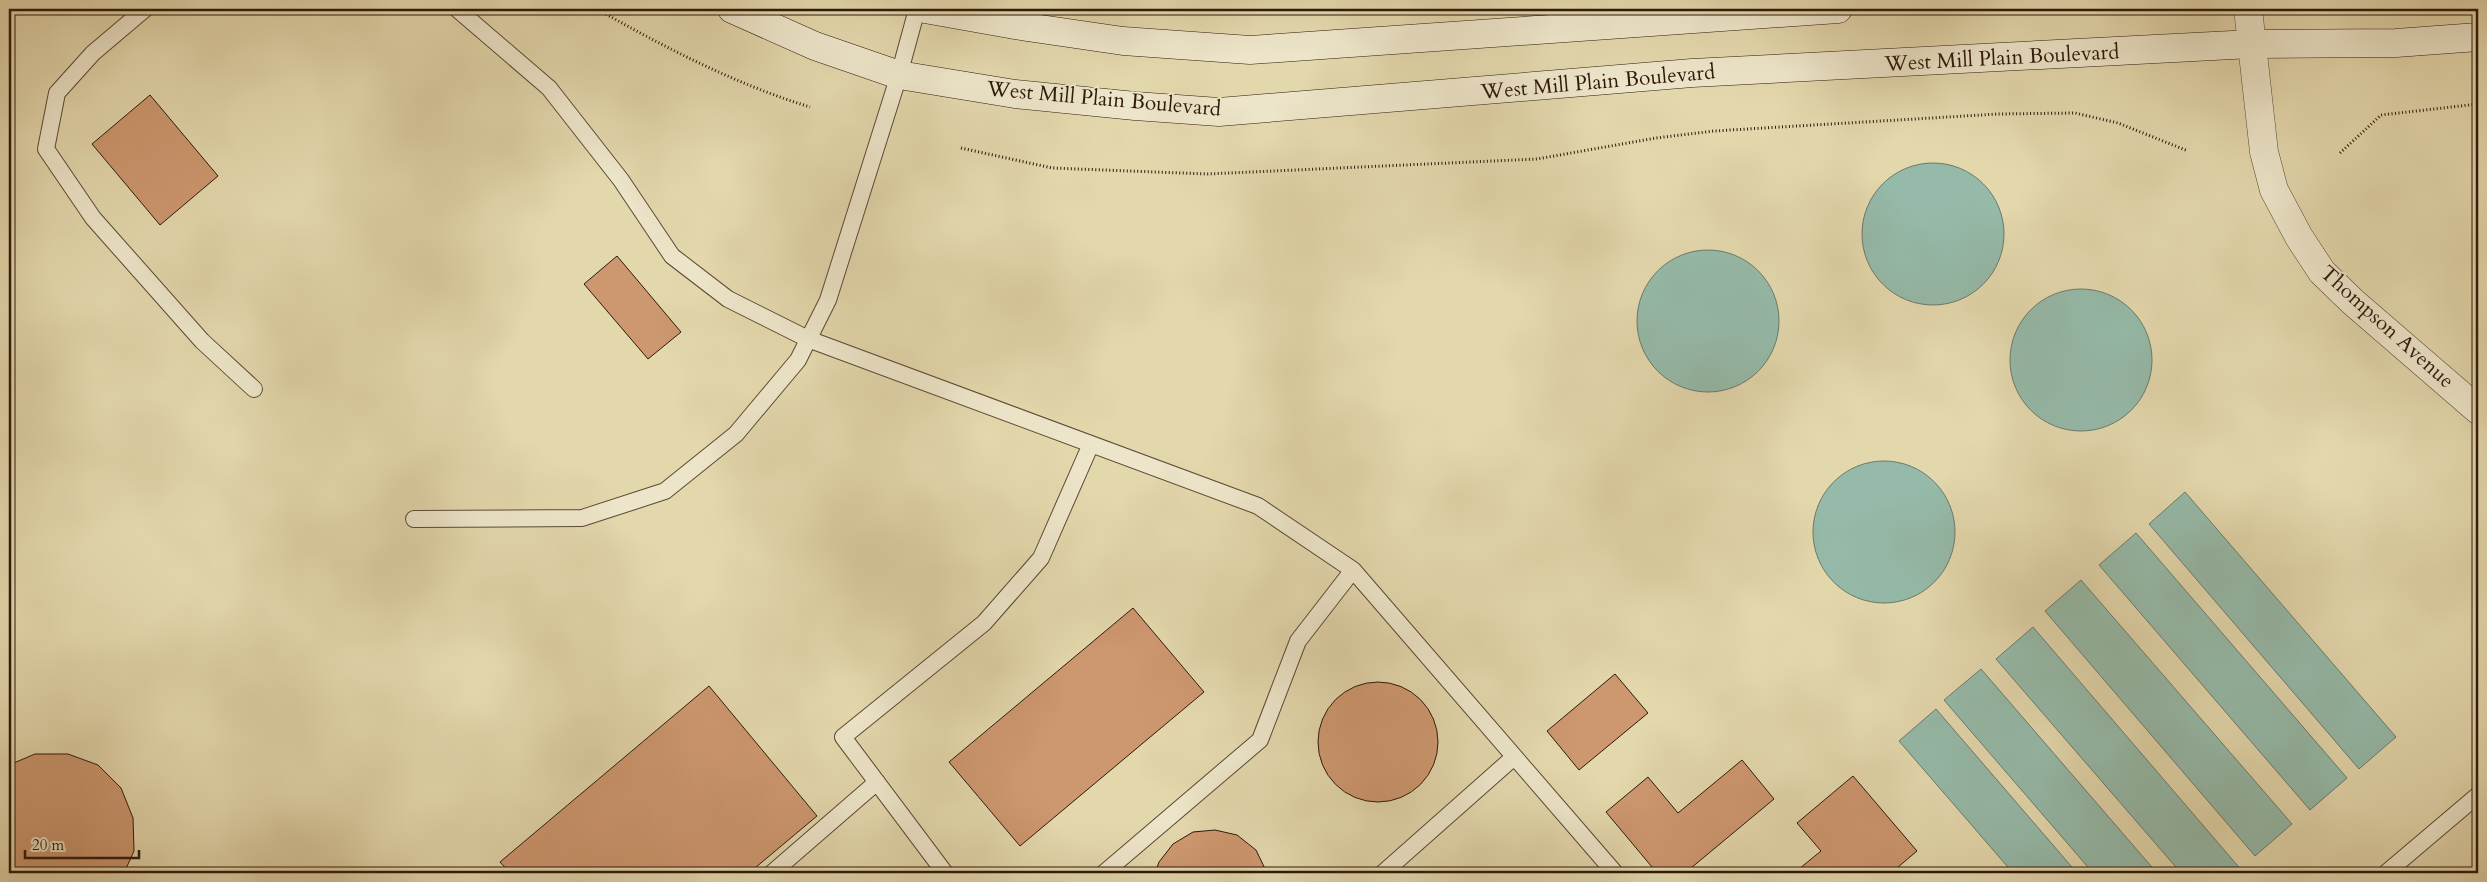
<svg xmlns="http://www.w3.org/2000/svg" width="2487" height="882" font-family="Cardo,serif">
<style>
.water{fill:#95baa9;stroke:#6c7a6a}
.building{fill:#cd976f;stroke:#2e190b}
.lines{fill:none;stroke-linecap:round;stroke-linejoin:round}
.service-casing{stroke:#5b4833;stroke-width:18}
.tertiary-casing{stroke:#5b4833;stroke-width:29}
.secondary-casing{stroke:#2e190b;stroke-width:29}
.path{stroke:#2e190b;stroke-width:3;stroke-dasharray:1 2.5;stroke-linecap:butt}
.service{stroke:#ede5c9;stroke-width:16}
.tertiary{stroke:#ede5c9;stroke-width:28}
.secondary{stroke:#ede5c9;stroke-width:28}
.labels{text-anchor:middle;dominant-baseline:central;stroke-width:4;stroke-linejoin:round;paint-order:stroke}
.street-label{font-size:21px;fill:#2e190b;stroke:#ede5c9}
</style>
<rect width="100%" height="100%" fill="#e3d7ac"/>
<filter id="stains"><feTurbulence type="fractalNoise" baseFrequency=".004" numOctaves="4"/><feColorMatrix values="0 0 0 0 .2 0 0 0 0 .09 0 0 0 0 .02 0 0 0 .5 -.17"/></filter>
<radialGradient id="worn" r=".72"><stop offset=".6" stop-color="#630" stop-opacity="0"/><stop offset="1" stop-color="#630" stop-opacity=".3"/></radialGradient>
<path class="water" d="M1862 234a71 71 0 1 1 142 0a71 71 0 1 1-142 0Z
M1637 321a71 71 0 1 1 142 0a71 71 0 1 1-142 0Z
M2010 360a71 71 0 1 1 142 0a71 71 0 1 1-142 0Z
M1813 532a71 71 0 1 1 142 0a71 71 0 1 1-142 0Z
M 2185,492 L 2396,737 L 2359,769 L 2149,524 Z
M 2136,533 L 2347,778 L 2310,810 L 2099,565 Z
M 2081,580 L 2292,824 L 2255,856 L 2045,611 Z
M 2033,627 L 2243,872 L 2181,873 L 1996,659 Z
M 1981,669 L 2157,873 L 2093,873 L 1944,700 Z
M 1936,709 L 2077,873 L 2013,873 L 1899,741 Z"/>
<path class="building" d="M 150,95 L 218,176 L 160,225 L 92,144 Z
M 617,256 L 681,332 L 648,359 L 584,284 Z
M 1133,608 L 1204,692 L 1020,846 L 949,762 Z
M 1615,674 L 1648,713 L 1579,770 L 1547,731 Z
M1318 742a60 60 0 1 1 120 0a60 60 0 1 1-120 0Z
M 709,686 L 817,816 L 749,873 L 510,873 L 500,862 Z
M 35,754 L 68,754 L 98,765 L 121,788 L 133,818 L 134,851 L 124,873 L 9,873 L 9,765 Z
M 1742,760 L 1774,799 L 1685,873 L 1657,873 L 1606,812 L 1648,777 L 1678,813 Z
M 1853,776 L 1917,851 L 1891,873 L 1794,873 L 1821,851 L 1797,823 Z
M 1215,830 L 1237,835 L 1256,850 L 1267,873 L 1155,873 L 1159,862 L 1173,844 L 1193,832 Z"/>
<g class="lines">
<g class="service-casing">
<path id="service" d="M 145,9 L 93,53 L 57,93 L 46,149 L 93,218 L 202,341 L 254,389
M 457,9 L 549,88 L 621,180 L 672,256 L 728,299 L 808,339 L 1258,506 L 1353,570 L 1615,873
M 414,519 L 582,518 L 665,491 L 736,434 L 798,360 L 828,300 L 899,75 L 917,9
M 772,873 L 877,782
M 945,873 L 843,737 L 984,623 L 1041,558 L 1091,444
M 1104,873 L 1260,740 L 1298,641 L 1353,570
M 1383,873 L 1514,757
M 2386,873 L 2478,795"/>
</g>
<g class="tertiary-casing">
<path id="tertiary" d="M 2248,9 L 2264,152 L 2274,190 L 2299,237 L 2322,272 L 2353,302 L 2478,410"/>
</g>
<g class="secondary-casing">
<path id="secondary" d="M 732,9 L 815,46 L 899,75 L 1015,94 L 1135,106 L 1219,112 L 1692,73 L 2252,44 L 2396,43 L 2478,37
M 925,9 L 1027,27 L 1123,41 L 1250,50 L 1838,9"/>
</g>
<path class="path" d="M 597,9 C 664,47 735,84 810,107
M 961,148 L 1052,168 L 1207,174 L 1537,159 L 1656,138 L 1714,131 L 1998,114 L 2075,113 L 2118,123 L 2188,151
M 2340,153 L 2381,115 L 2478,104"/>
<use href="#service" class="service"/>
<use href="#tertiary" class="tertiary"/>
<use href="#secondary" class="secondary"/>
</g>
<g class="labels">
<g class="street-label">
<text transform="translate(2002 58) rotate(-3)">West Mill Plain Boulevard</text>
<text transform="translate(1598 82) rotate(-5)">West Mill Plain Boulevard</text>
<text transform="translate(1104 99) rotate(5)">West Mill Plain Boulevard</text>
<text transform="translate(2387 327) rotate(42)">Thompson Avenue</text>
</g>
</g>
<rect width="2487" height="882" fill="none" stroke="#e3d7ac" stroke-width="30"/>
<rect x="10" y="10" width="2467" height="862" fill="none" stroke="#2e190b" stroke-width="2.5"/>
<rect x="15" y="15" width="2457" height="852" fill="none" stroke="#2e190b"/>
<path d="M25 850v8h114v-8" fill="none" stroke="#2e190b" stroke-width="2.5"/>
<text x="32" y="850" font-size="15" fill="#2e190b" stroke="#ede5c9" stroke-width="4" paint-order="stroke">20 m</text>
<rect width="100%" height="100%" filter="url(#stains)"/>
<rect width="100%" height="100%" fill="url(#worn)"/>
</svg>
